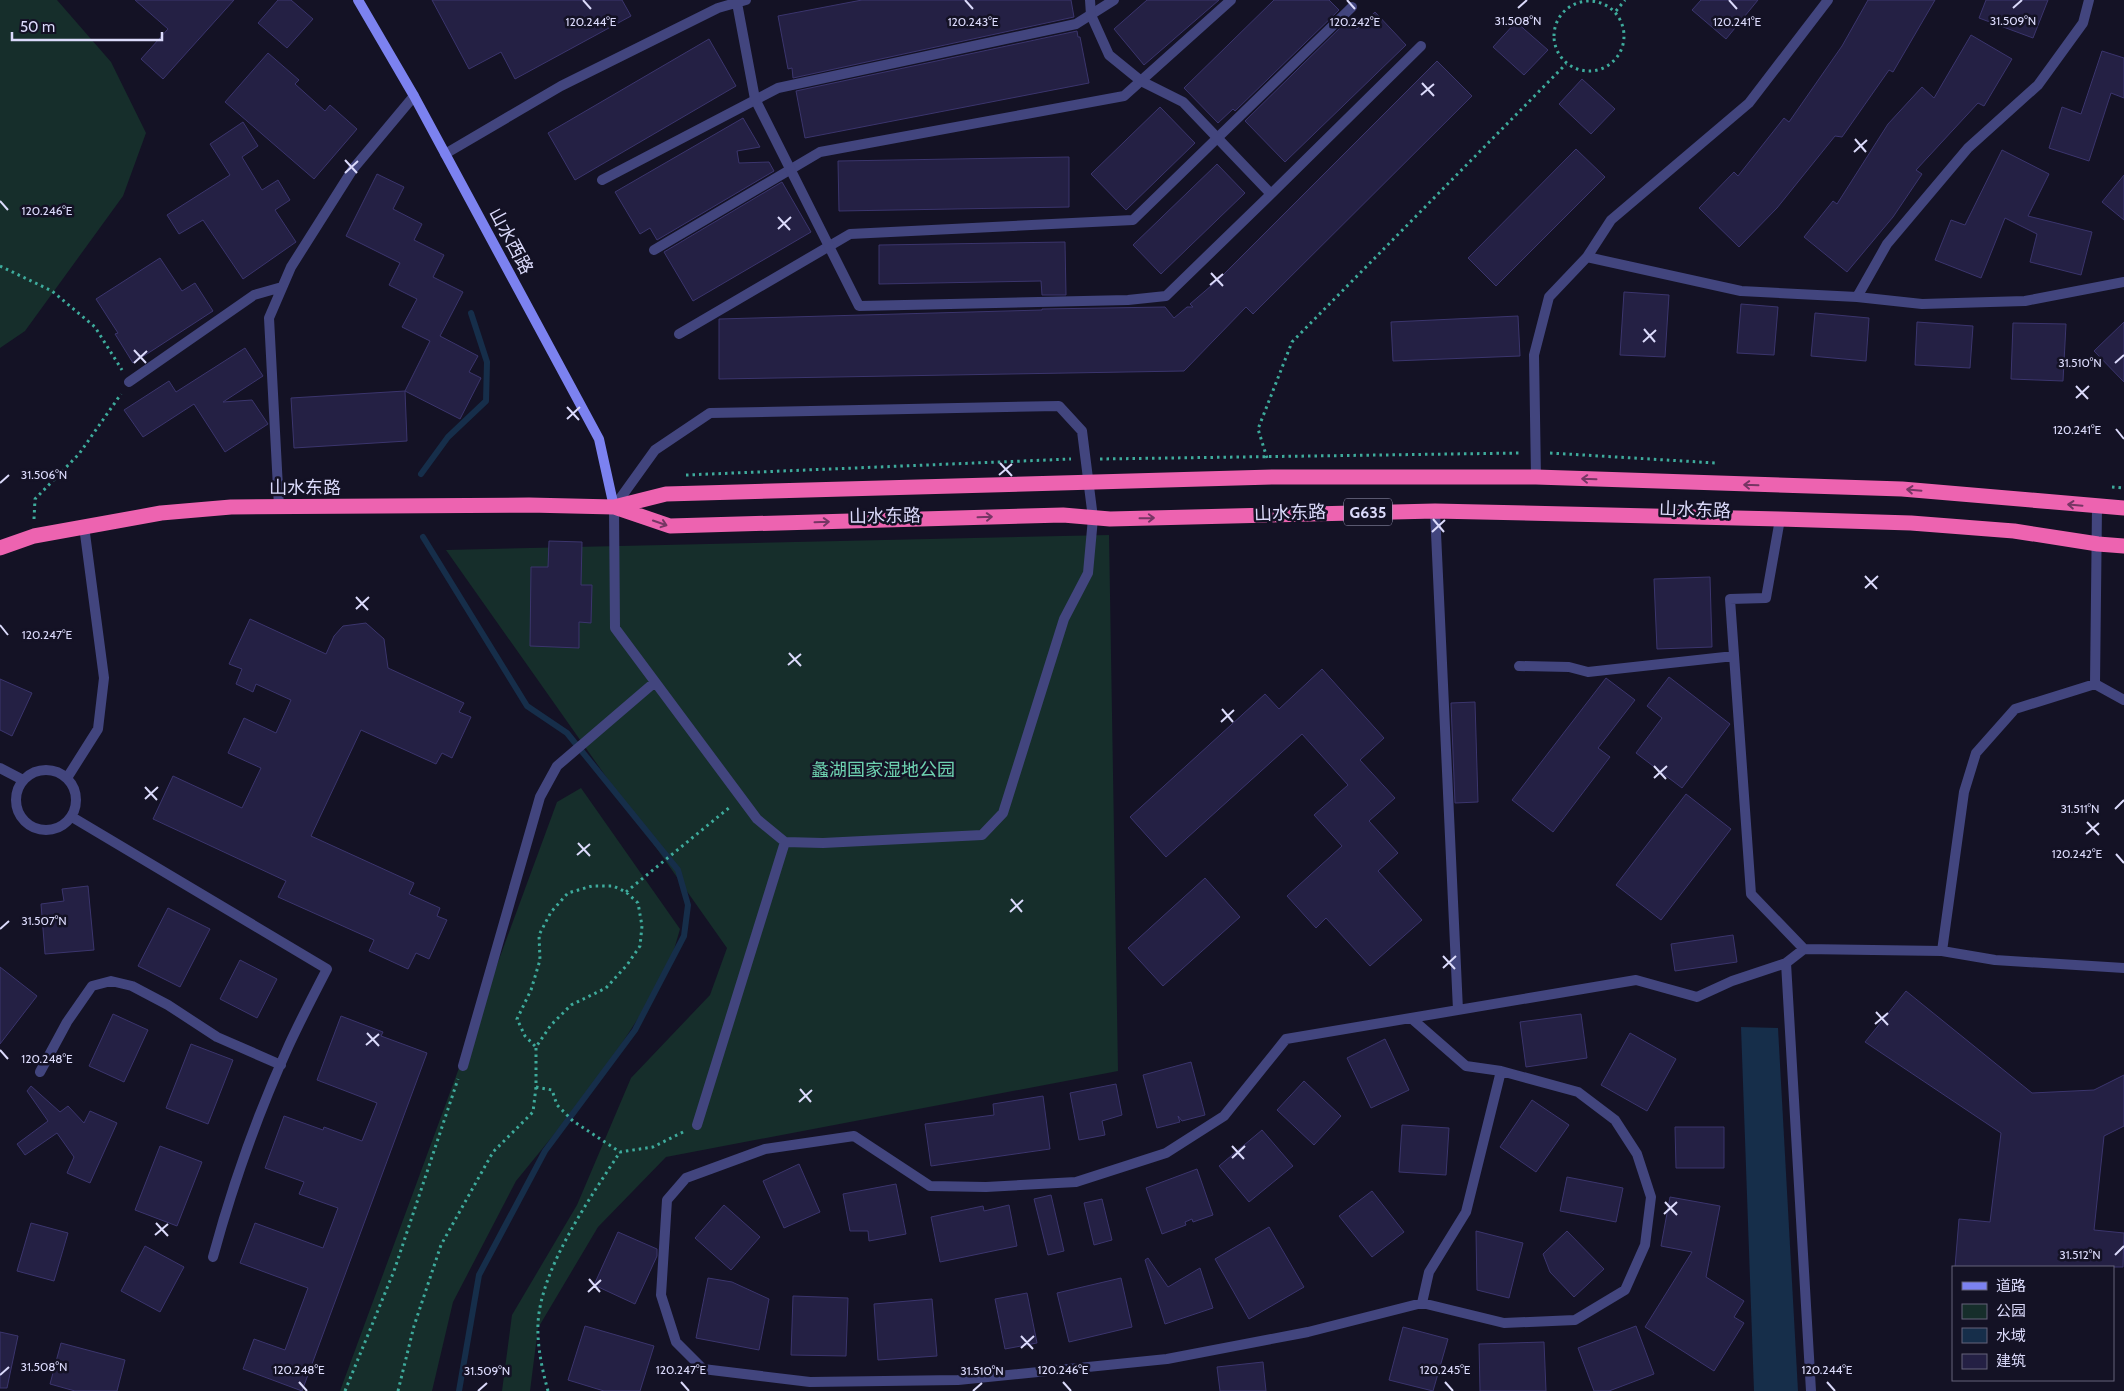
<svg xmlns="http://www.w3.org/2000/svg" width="2124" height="1391" font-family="Cabin,'Noto Sans SC',sans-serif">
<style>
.green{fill:#162e2b}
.water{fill:#162e4a}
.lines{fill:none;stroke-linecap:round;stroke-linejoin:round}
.stream{stroke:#162e4a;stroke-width:6}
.building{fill:#242044;stroke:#3b356d}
.path{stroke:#3eab9c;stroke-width:3;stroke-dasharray:2.5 4;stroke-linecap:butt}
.lane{stroke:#42457e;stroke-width:10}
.street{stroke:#42457e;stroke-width:10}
.secondary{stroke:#7c82f0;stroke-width:10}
.highway{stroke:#ed63b0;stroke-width:15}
.oneway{stroke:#763664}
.ticks{fill:none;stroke:#dbdafb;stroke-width:2}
.labels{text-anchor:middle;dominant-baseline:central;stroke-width:5;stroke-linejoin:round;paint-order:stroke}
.shield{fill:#141225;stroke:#9f9ebb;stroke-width:1}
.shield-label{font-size:16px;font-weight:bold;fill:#dbdafb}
.street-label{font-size:18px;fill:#dbdafb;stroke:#141225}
.park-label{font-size:18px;fill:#6ed3b1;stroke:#141225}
.ticks-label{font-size:12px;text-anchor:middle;fill:#dbdafb;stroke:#141225;stroke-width:5;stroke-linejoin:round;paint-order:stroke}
</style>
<rect width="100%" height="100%" fill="#141225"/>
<path class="green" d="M 0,0 L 57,0 L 111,62 L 146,133 L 123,196 L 25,331 L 0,348 Z
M 1109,535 L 1118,1071 L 666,1157 L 598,1227 L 538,1328 L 530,1391 L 502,1391 L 512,1315 L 577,1205 L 631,1078 L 710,995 L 727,948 L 446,550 Z
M 581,788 L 680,929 L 667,974 L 596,1083 L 516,1181 L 453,1302 L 432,1391 L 340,1391 L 557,802 Z"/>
<path class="water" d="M 1741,1027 L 1778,1028 L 1798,1391 L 1754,1391 Z"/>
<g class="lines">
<path class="stream" d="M 421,474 L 448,437 L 486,401 L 487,362 L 471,313
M 423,537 L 527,706 L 567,733 L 678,870 L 688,905 L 684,936 L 635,1030 L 545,1151 L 479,1275 L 459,1391"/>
</g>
<path class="building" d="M 135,0 L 234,0 L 163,79 L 141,59 L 168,29 Z
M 278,0 L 291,0 L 313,19 L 287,48 L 258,23 Z
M 432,0 L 622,0 L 631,16 L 515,79 L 501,52 L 469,69 Z
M 862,0 L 1071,0 L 1074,17 L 793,78 L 792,68 L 788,69 L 778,16 Z
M 1147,0 L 1219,0 L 1144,65 L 1114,29 Z
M 1274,0 L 1329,0 L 1339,10 L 1235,111 L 1233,109 L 1218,123 L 1184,88 Z
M 1701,0 L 1758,0 L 1726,39 L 1692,10 Z
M 1868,0 L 1935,0 L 1893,72 L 1889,70 L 1842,137 L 1835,136 L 1777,208 L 1739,247 L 1699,208 L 1734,172 L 1738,176 L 1784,118 L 1789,122 L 1842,46 Z
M 1986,0 L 2048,0 L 2033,38 L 1979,18 Z
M 1375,12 L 1406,45 L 1285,162 L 1245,121 L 1348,20 L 1357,29 Z
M 1516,22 L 1548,50 L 1524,75 L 1493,47 Z
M 1077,31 L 1078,37 L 1080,37 L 1089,83 L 805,138 L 796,91 Z
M 1971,35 L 2012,59 L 1984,106 L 1978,103 L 1916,170 L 1922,174 L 1893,217 L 1847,272 L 1804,237 L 1833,201 L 1837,204 L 1888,124 L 1922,87 L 1934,98 Z
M 709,39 L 736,86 L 575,180 L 548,133 Z
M 2102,51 L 2124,58 L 2124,98 L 2111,93 L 2089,161 L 2049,148 L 2062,107 L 2081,114 Z
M 268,53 L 299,80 L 295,84 L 325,111 L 330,105 L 357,129 L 314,179 L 225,102 Z
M 1437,61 L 1472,96 L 1253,314 L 1246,307 L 1184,371 L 719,379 L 719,319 L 1042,310 L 1042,309 L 1165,307 L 1174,318 L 1187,307 L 1193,307 L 1190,304 L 1219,279 Z
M 1582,79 L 1615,109 L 1591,134 L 1559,104 Z
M 1160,107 L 1195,143 L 1126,210 L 1091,174 Z
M 743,118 L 760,147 L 737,151 L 739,163 L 769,162 L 774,171 L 657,240 L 650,228 L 640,234 L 615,192 Z
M 243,122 L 258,146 L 242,157 L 262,190 L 278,180 L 290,200 L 275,210 L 296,242 L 243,279 L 203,220 L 179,234 L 167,215 L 230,175 L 210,144 Z
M 1576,149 L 1605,177 L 1496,286 L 1468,258 Z
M 2002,150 L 2049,174 L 2028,216 L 2092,232 L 2081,275 L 2030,262 L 2037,234 L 2005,218 L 1981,278 L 1935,260 L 1951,220 L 1965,225 Z
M 1069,157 L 1069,207 L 839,211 L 838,161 Z
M 1217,164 L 1245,193 L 1161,274 L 1133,245 Z
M 377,174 L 404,187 L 393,209 L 422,224 L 414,240 L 444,255 L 433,277 L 463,292 L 440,336 L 478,356 L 469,372 L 481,378 L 460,419 L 405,391 L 430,341 L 402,327 L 417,299 L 389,285 L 400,263 L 346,236 Z
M 2124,175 L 2124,220 L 2102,202 Z
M 782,182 L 811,232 L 693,301 L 664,252 Z
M 1065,242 L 1066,295 L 1042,295 L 1041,281 L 879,284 L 879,245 Z
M 160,258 L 182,291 L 195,283 L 213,311 L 133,363 L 115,334 L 118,333 L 96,299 Z
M 1624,292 L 1669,295 L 1665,357 L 1620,355 Z
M 1741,304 L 1778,307 L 1774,355 L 1737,353 Z
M 1815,313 L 1869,318 L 1866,361 L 1811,356 Z
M 1518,316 L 1520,356 L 1393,361 L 1391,322 Z
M 1917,322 L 1973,326 L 1970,368 L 1915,365 Z
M 2124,322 L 2124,382 L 2094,351 Z
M 2013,323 L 2066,324 L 2063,381 L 2011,379 Z
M 245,348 L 263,376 L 223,402 L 252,400 L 268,424 L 225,452 L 194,404 L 143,437 L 124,410 L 169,381 L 176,392 Z
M 405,391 L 407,441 L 294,448 L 291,398 Z
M 549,541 L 582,542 L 581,585 L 592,585 L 591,623 L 579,622 L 579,648 L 530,646 L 531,567 L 548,567 Z
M 1710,577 L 1712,647 L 1657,649 L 1654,579 Z
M 250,619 L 326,654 L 334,636 L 343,626 L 366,623 L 384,639 L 388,668 L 464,703 L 459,712 L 471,717 L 452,758 L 442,753 L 436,764 L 361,730 L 311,836 L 414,883 L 409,894 L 440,908 L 437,916 L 447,920 L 429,959 L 416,953 L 408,969 L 369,951 L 374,940 L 278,897 L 286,881 L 153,819 L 173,776 L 242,808 L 261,768 L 228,753 L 244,718 L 276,733 L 291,700 L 256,684 L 253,692 L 236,684 L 242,669 L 229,664 Z
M 1322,669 L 1384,738 L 1360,760 L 1395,798 L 1369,821 L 1398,853 L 1378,871 L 1422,920 L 1370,966 L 1326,918 L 1316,928 L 1287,896 L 1342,846 L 1314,815 L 1348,785 L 1302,734 L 1166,857 L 1130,817 L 1265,694 L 1279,709 Z
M 1669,677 L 1730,724 L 1682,788 L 1636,753 L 1662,718 L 1647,706 Z
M 1606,678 L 1635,700 L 1598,748 L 1610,757 L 1553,832 L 1512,800 Z
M 0,679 L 32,693 L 12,736 L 0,730 Z
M 1475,702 L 1478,802 L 1455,803 L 1451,703 Z
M 1686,794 L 1731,829 L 1661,920 L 1616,885 Z
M 1205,878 L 1240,917 L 1163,986 L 1128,948 Z
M 88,886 L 94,950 L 45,954 L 41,904 L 64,901 L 62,889 Z
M 168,908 L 210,929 L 180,987 L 138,966 Z
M 1733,935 L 1737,962 L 1675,971 L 1671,944 Z
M 240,960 L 277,979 L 257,1018 L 220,999 Z
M 0,967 L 37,996 L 0,1044 Z
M 1906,991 L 2032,1093 L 2094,1090 L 2124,1075 L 2124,1126 L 2104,1136 L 2094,1230 L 2124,1233 L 2123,1267 L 1955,1267 L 1959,1219 L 1990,1222 L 2001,1133 L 1865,1042 Z
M 113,1014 L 148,1030 L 124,1082 L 89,1066 Z
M 1581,1014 L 1587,1058 L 1526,1067 L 1520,1022 Z
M 341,1016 L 383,1032 L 381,1036 L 427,1053 L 302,1391 L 243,1369 L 254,1339 L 285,1350 L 308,1288 L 240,1263 L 255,1223 L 323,1248 L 338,1208 L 299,1194 L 304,1182 L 265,1168 L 284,1116 L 323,1130 L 324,1127 L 362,1141 L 377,1103 L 317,1080 Z
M 1630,1033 L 1676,1059 L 1647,1111 L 1601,1085 Z
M 1385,1039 L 1409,1090 L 1371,1108 L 1347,1058 Z
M 191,1044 L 233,1060 L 208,1124 L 166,1108 Z
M 1191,1062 L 1205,1115 L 1182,1121 L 1178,1116 L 1180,1122 L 1157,1128 L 1143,1075 Z
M 1304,1081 L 1341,1116 L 1314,1145 L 1277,1110 Z
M 1116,1084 L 1122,1115 L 1102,1121 L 1105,1135 L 1079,1140 L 1070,1093 Z
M 31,1086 L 60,1112 L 68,1106 L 84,1123 L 90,1111 L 117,1123 L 90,1183 L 67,1173 L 74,1157 L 57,1133 L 25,1155 L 17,1144 L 48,1121 L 27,1091 Z
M 1043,1096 L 1050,1149 L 931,1166 L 925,1124 L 994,1115 L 993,1104 Z
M 1532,1100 L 1569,1125 L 1536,1172 L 1500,1147 Z
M 1402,1125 L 1449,1128 L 1446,1175 L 1399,1172 Z
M 1675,1127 L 1724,1127 L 1724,1168 L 1676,1168 Z
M 1262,1130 L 1293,1166 L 1249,1202 L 1219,1166 Z
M 160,1146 L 202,1162 L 177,1226 L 135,1210 Z
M 799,1164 L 820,1212 L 784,1228 L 763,1181 Z
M 1197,1169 L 1213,1215 L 1193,1222 L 1192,1219 L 1185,1222 L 1186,1225 L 1162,1234 L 1146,1188 Z
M 1567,1177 L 1623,1188 L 1616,1222 L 1560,1211 Z
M 896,1184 L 906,1234 L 869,1241 L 868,1231 L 850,1231 L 843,1194 Z
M 1372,1191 L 1404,1232 L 1372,1257 L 1339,1216 Z
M 1051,1195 L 1064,1251 L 1048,1255 L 1034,1199 Z
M 1670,1197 L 1720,1206 L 1706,1277 L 1744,1301 L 1734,1317 L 1744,1323 L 1714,1371 L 1645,1327 L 1692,1252 L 1661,1246 Z
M 1102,1199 L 1112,1240 L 1094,1245 L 1084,1203 Z
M 724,1205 L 760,1237 L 731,1270 L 695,1238 Z
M 1009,1205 L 1017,1246 L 940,1262 L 931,1217 L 983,1206 L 984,1211 Z
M 31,1223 L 68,1233 L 54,1281 L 17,1271 Z
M 1269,1227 L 1304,1287 L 1249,1319 L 1215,1259 Z
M 1476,1231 L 1523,1243 L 1509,1298 L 1477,1290 Z
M 1567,1231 L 1604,1269 L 1574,1297 L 1550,1272 L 1543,1254 Z
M 618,1232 L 657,1249 L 657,1256 L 635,1304 L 594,1285 Z
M 145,1246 L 184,1267 L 160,1312 L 121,1291 Z
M 1148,1258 L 1168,1287 L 1200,1268 L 1213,1308 L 1165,1324 L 1145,1260 Z
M 708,1278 L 732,1282 L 769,1299 L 759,1350 L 696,1338 Z
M 1121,1278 L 1132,1327 L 1069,1342 L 1057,1293 Z
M 1027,1293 L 1037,1343 L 1005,1349 L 995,1299 Z
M 793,1296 L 848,1298 L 846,1356 L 791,1355 Z
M 932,1299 L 937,1356 L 878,1360 L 874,1304 Z
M 585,1326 L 654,1346 L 640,1391 L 604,1391 L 568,1380 Z
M 1636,1326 L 1654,1374 L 1609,1391 L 1594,1391 L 1578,1348 Z
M 1403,1327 L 1448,1339 L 1433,1391 L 1389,1380 Z
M 0,1332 L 18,1336 L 7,1388 L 0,1388 Z
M 1544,1342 L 1546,1391 L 1480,1391 L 1479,1344 Z
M 61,1343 L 125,1360 L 117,1391 L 75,1391 L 50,1384 Z
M 1263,1362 L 1266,1391 L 1220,1391 L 1217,1367 Z"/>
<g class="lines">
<path class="path" d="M1554 36a35 35 0 1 1 70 0a35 35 0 1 1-70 0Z
M 1616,11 L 1625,0
M 0,266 L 52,291 L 95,327 L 122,370
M 1550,453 L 1716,463
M 1267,458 L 1258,429 L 1292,342 L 1566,64
M 1100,459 L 1521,453
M 686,475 L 1071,459
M 2112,487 L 2124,488
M 34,519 L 35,499 L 79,454 L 121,394
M 626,892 L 730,807
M 536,1087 L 552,1090 L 557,1105 L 573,1121 L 620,1152 L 653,1147 L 685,1131
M 345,1391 L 394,1271 L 458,1079
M 398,1391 L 414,1326 L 441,1245 L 493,1152 L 533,1112 L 536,1087 L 536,1047 L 551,1025 L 571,1005 L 606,988 L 627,965 L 640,946 L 642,926 L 638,903 L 626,892 L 613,886 L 592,886 L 568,893 L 551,912 L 539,935 L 540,960 L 531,990 L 517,1019 L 525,1036 L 536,1047
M 548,1391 C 542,1369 537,1346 538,1323 C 541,1268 590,1198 620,1152"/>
<path class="lane" d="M 602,180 L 778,88 L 1076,24 L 1114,0
M 654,250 L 820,152 L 1124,96 L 1231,0
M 679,334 L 850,234 L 1133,220 L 1352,7
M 1059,406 L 1082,431 L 1093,518 L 1088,573 L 1064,619 L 1003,813 L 982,835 L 823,843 L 785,842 L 757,819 L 615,628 L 614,507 L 655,450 L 710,413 Z
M 1435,511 L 1458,1010
M 1780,519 L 1766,598 L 1730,599 L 1751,894 L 1804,949 L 1786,963 L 1811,1391
M 1519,666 L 1569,667 L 1588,672 L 1734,656
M 2095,684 L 2097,507
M 0,768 L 23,780
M16 800a30 30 0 1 1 60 0a30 30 0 1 1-60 0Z
M 67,778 L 98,729 L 104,678 L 84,526
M 72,817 L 327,969 C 314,994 301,1019 289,1045 C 259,1111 232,1187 213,1257
M 1804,949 L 1942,951 L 1995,960 L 2124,968
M 1942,951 L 1964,792 L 1976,753 L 2015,709 L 2095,684 L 2124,700
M 1411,1018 L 1466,1066 L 1501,1071 L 1578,1092 L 1615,1120 L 1637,1154 L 1651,1197 L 1645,1245 L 1625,1290 L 1575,1320 L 1504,1323 L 1422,1303 L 1308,1332 L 1167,1359 L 958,1380 L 810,1382 L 703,1369 L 676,1342 L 661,1295 L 667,1200 L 686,1178 L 765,1149 L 854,1136 L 930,1186 L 986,1187 L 1076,1182 L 1166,1153 L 1224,1116 L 1286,1039 L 1636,980 L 1697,997 L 1732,981 L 1786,963
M 463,1066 L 540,797 L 557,766 L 655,682
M 40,1072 L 67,1022 L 92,986 L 111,981 L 132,986 L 168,1005 L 217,1037 L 281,1065
M 697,1125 L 785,842
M 1422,1303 L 1429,1272 L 1466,1212 L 1501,1071"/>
<path class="street" d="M 737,3 L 755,99 L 859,306 L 1128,300 L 1166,296 L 1271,194 L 1183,102 L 1141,81 L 1109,55 L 1091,15 L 1090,0
M 445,154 L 561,86 L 718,8 L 746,0
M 1271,194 L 1421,46
M 1587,257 L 1611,220 L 1749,103 L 1828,0
M 1857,297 L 1922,304 L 2025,301 L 2124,282
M 129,382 L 254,295 L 282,287
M 1536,477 L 1534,355 L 1549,297 L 1587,257 L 1741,291 L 1857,297 L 1887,244 L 1968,148 L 2038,85 L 2083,23 L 2089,0
M 279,507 L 269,318 L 291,267 L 353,169 L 414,96"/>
<path class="secondary" d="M 358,0 L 414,96 L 599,439 L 614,507"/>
<path class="highway" d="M 614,507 L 670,526 L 1063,515 L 1110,519 L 1435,511 L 1780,519 L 1911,523 L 2014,531 L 2098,544 L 2124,546
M 0,548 L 34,536 L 161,513 L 231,507 L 529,505 L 614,507 L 666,494 L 1273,477 L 1536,477 L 1902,489 L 2124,508"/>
</g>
<defs><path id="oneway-shaft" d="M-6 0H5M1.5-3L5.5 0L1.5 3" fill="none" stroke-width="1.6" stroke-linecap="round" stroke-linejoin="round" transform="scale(1.25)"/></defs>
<g class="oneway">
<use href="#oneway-shaft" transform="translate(1589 479) rotate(-178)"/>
<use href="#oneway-shaft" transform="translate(1751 485) rotate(-178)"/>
<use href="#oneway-shaft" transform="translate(1914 490) rotate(-175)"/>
<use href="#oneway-shaft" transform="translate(2075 505) rotate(-175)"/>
<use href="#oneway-shaft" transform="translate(985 517) rotate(-2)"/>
<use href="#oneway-shaft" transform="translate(1147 518) rotate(-1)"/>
<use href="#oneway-shaft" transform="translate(822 522) rotate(-2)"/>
<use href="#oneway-shaft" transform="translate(660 523) rotate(19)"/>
</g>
<path class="ticks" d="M 583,0 L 591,9M 965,0 L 973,9M 1347,0 L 1355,9M 1729,0 L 1737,9M 1518,8 L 1527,0M 2013,8 L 2022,0M 1422,83 L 1434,96M 1421,95 L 1434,84M 1855,139 L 1866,152M 1854,152 L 1867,140M 345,160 L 357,173M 345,173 L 358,161M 0,201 L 8,210M 778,217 L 790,230M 778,229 L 791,217M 1211,273 L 1223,286M 1210,285 L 1223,274M 1644,329 L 1655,342M 1643,342 L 1656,330M 134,350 L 146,363M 134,363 L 147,351M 2115,363 L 2124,355M 2076,386 L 2088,399M 2076,398 L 2089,386M 567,407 L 579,420M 567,419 L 580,407M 2116,429 L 2124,439M 1000,463 L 1012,476M 999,475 L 1012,464M 0,483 L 9,475M 1433,519 L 1444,532M 1432,532 L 1445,520M 1865,576 L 1877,589M 1865,588 L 1878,576M 356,597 L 368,610M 356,609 L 369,597M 0,625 L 8,635M 789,653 L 801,666M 788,665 L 801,654M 1222,709 L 1233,722M 1221,722 L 1234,710M 1654,766 L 1666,779M 1654,778 L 1667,766M 145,787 L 157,800M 145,799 L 158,787M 2115,809 L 2124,800M 2087,822 L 2099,835M 2086,834 L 2099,823M 578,843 L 590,856M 2116,854 L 2124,863M 577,855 L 590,844M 1011,899 L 1022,912M 1010,912 L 1023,900M 0,929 L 9,921M 1443,956 L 1455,969M 1443,968 L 1456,956M 1876,1012 L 1888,1025M 1875,1024 L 1888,1013M 367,1033 L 379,1046M 366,1045 L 379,1034M 0,1050 L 8,1059M 800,1089 L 811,1102M 799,1102 L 812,1090M 1232,1146 L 1244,1159M 1232,1158 L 1245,1146M 1665,1202 L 1677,1215M 1664,1214 L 1677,1202M 156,1223 L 168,1236M 155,1235 L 168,1224M 2115,1255 L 2124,1246M 589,1279 L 600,1292M 588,1292 L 601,1280M 1021,1336 L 1033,1349M 1021,1348 L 1034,1336M 0,1375 L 9,1367M 299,1382 L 307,1391M 681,1382 L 689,1391M 1063,1382 L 1071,1391M 1445,1382 L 1453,1391M 1827,1382 L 1835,1391M 478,1391 L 487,1383M 973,1391 L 982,1383"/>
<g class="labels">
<rect class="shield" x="1344" y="498.5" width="48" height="27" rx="4"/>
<g class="shield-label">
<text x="1368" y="512">G635</text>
</g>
<g class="street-label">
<text transform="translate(511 241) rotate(62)">山水西路</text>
<text x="305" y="488">山水东路</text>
<text transform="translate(1695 510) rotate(2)">山水东路</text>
<text transform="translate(1290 513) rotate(-2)">山水东路</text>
<text transform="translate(885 516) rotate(-1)">山水东路</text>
</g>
<g class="park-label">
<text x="883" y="770">蠡湖国家湿地公园</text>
</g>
</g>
<g class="ticks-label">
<text x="1518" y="25">31.508°N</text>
<text x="2013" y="25">31.509°N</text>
<text x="591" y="26">120.244°E</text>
<text x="973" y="26">120.243°E</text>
<text x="1355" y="26">120.242°E</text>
<text x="1737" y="26">120.241°E</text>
<text x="47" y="215">120.246°E</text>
<text x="2080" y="367">31.510°N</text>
<text x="2077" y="434">120.241°E</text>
<text x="44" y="479">31.506°N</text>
<text x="47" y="639">120.247°E</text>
<text x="2080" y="813">31.511°N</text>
<text x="2077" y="858">120.242°E</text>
<text x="44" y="925">31.507°N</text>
<text x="47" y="1063">120.248°E</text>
<text x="2080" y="1259">31.512°N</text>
<text x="44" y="1371">31.508°N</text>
<text x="299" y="1374">120.248°E</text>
<text x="681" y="1374">120.247°E</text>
<text x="1063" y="1374">120.246°E</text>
<text x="1445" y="1374">120.245°E</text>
<text x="1827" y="1374">120.244°E</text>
<text x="487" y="1375">31.509°N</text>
<text x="982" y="1375">31.510°N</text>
</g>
<rect x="1952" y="1266" width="162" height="115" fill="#141225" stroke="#64627b"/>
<rect x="1962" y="1282" width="25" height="8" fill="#7c82f0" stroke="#64627b"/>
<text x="1996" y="1291" font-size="15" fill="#dbdafb">道路</text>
<rect x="1962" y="1304" width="25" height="15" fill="#162e2b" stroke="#64627b"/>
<text x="1996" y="1316" font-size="15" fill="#dbdafb">公园</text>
<rect x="1962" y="1328" width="25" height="15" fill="#162e4a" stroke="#64627b"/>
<text x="1996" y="1341" font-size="15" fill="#dbdafb">水域</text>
<rect x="1962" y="1354" width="25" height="15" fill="#242044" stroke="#64627b"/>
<text x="1996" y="1366" font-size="15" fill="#dbdafb">建筑</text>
<path d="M12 32v8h150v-8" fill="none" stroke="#dbdafb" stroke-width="2.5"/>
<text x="20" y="32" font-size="15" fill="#dbdafb" stroke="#141225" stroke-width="4" paint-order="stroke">50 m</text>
</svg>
